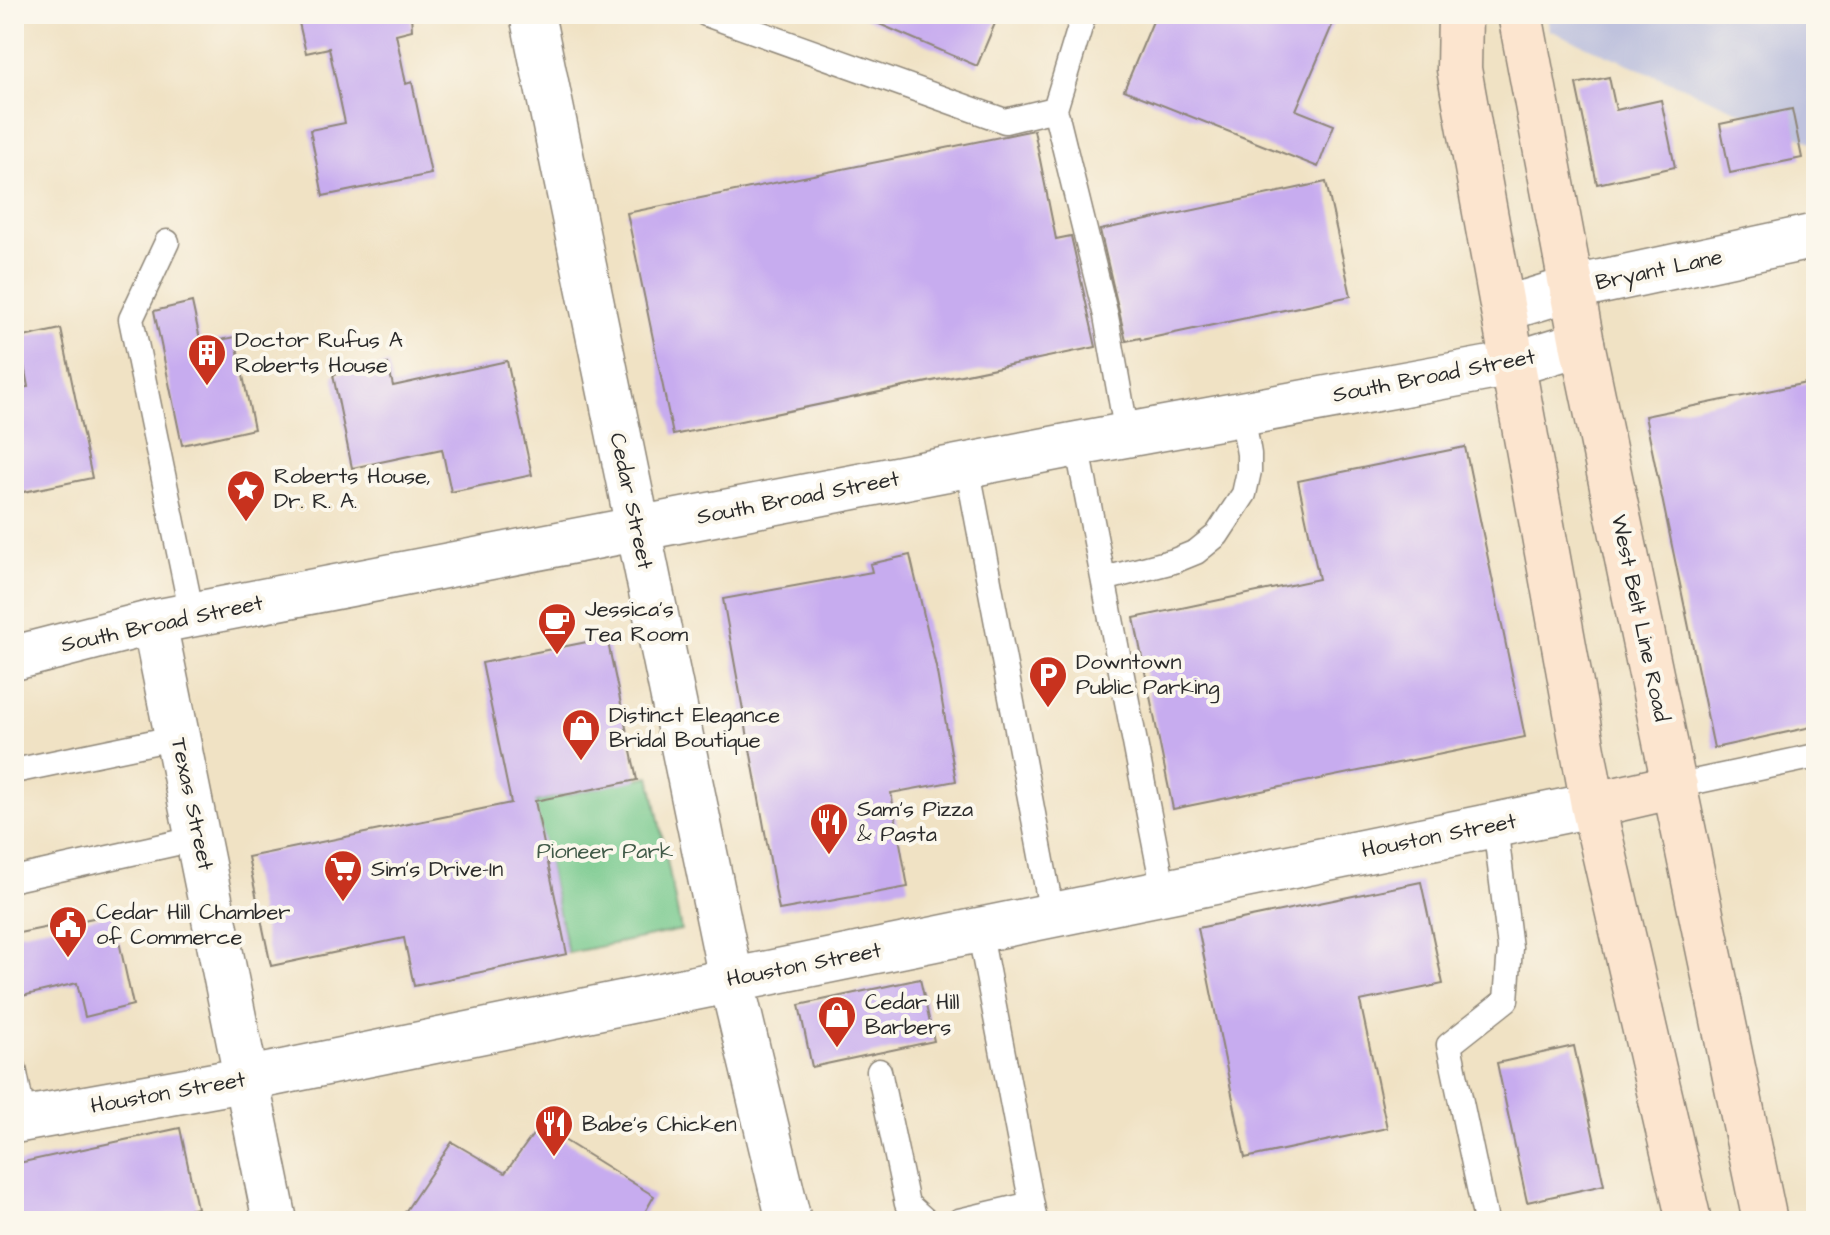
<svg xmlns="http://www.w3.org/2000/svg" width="1830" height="1235" font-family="'Architects Daughter',sans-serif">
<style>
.industrial{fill:#bfc2dd}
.green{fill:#75c88b;stroke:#507a5b;stroke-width:2}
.building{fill:#c7acef}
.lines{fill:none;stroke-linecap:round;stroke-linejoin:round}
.service-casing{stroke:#8e8678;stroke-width:27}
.minor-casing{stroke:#8e8678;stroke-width:47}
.secondary-casing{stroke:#8e8678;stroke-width:47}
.service{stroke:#fff;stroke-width:24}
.minor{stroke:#fff;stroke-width:44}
.secondary{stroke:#fce5cf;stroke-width:44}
.labels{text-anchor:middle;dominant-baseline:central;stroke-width:8;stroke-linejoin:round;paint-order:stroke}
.street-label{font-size:22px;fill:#2b2b2b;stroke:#fbf7ec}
.poi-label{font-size:22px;fill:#2b2b2b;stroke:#fbf7ec;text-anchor:start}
.park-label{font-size:22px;fill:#415a48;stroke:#fbf7ec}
</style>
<rect width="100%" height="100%" fill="#fbf7ec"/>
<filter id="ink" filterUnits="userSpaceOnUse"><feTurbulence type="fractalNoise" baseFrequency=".0125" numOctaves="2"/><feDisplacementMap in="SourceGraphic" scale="16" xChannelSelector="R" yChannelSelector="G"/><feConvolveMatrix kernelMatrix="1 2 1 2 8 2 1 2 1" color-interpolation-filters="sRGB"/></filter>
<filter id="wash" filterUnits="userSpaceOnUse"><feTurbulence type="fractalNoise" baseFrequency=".006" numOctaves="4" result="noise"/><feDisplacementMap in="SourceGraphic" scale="32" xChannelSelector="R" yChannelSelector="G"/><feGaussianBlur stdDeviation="1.8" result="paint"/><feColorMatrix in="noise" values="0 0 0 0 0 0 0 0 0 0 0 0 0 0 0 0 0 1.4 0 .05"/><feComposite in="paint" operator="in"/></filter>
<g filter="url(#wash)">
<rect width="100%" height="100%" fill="#f0e2c4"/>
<path class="industrial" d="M 1547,14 L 1816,14 L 1816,144 L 1549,30 Z"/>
<path class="green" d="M 650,776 L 681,930 L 568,953 L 534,802 Z"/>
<g id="blocks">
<path class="building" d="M 297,14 L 411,14 L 412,30 L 396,34 L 406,84 L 412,82 L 431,174 L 323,196 L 310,130 L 345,123 L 329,48 L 306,53 Z
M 856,14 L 999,14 L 977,66 Z
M 1156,14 L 1337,14 L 1296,110 L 1334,125 L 1318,167 L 1124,90 Z
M 1609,77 L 1616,110 L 1661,100 L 1675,167 L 1597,184 L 1576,84 Z
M 1792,109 L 1802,158 L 1730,173 L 1720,124 Z
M 1034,130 L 1056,239 L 1071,236 L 1096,347 L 673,435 L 627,213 Z
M 1326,182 L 1351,296 L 1141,340 L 1140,338 L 1126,341 L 1100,230 Z
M 192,302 L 201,344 L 235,337 L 254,429 L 182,445 L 154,311 Z
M 61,329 L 92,478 L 14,494 L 14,389 L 28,387 L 19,338 Z
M 507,361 L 532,475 L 451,492 L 442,449 L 352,468 L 333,375 L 388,364 L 393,386 Z
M 1816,381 L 1816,726 L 1714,748 L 1645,416 Z
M 1465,447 L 1525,737 L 1173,809 L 1134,618 L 1319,579 L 1298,481 Z
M 910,555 L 936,667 L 956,781 L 891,793 L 908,887 L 779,910 L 723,599 L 872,572 L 870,564 Z
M 607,638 L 637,780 L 535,801 L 567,954 L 414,986 L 404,938 L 271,966 L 248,857 L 511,803 L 482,663 Z
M 1421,882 L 1443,984 L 1360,1001 L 1387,1128 L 1245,1158 L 1198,928 Z
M 113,914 L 133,1005 L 85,1017 L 77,983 L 14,998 L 14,934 Z
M 920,979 L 934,1041 L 812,1067 L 799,1005 Z
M 1574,1046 L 1604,1185 L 1527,1202 L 1497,1063 Z
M 540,1125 L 654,1196 L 640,1221 L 399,1221 L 452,1142 L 505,1173 Z
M 180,1128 L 197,1208 L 136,1221 L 14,1221 L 14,1164 Z"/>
</g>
</g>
<g filter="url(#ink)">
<use href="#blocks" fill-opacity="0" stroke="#8e8678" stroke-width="2"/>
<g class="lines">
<g class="service-casing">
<path id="service" d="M 706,14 L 1005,121 L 1055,109 L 1084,14
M 1055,109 L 1106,316 L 1127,435
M 167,242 L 131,319 L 192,615
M 1077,444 L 1164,892
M 967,465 L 1052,914
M 1104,579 L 1174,561 L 1196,552 L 1217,535 L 1244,494 L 1249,471 L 1249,454 L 1242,413
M 14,771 L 178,737
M 1675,786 L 1816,756
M 14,879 L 199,838
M 979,929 L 1035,1221
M 14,1068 L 24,1119
M 879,1071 L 907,1204 L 926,1221
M 959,1221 L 1032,1204
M 1486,1221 L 1449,1045 L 1506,1000 L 1510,948 L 1495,825"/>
</g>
<g class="minor-casing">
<path id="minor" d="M 532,14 L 731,979 L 789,1221
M 1504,309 L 1573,288 L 1816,236
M 154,622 L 275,1221
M 14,658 L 154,622 L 1077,444 L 1513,364 L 1582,343
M 14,1121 L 248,1079 L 1593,805"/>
</g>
<g class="secondary-casing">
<path id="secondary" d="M 1460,14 L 1459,69 L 1593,805 L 1689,1221
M 1520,14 L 1582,343 L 1765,1221
M 1593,805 L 1675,786"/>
</g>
<use href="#service" class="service"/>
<use href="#minor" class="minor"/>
<use href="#secondary" class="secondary"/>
</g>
</g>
<defs>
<g id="building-pin" transform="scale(2)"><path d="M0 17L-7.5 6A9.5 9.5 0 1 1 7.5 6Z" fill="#c8321e" stroke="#fbf7ec"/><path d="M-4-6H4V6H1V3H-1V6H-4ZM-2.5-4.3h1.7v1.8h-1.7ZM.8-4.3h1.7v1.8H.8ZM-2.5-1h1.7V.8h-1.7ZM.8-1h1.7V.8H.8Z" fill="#fff"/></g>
<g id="sight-pin" transform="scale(2)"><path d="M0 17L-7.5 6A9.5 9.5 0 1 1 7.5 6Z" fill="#c8321e" stroke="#fbf7ec"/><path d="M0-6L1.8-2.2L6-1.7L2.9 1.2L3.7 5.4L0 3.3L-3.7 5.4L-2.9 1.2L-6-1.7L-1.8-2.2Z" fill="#fff"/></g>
<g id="cafe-pin" transform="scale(2)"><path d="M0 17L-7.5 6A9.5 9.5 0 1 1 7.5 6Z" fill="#c8321e" stroke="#fbf7ec"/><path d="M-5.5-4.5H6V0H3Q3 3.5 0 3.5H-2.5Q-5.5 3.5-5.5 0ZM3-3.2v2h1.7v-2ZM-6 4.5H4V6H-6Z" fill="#fff"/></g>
<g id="parking-pin" transform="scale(2)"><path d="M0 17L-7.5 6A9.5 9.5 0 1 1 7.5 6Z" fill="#c8321e" stroke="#fbf7ec"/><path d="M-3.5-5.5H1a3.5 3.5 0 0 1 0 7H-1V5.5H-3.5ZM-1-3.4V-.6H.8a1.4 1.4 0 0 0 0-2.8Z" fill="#fff"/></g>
<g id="shop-pin" transform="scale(2)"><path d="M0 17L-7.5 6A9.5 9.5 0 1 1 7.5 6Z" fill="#c8321e" stroke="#fbf7ec"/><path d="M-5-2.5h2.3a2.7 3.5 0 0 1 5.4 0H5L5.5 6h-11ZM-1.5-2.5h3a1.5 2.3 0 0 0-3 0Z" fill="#fff"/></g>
<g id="restaurant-pin" transform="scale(2)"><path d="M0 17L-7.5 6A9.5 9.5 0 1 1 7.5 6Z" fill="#c8321e" stroke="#fbf7ec"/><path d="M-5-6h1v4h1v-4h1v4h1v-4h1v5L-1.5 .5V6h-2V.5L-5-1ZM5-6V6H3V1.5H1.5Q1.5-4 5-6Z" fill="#fff"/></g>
<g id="supermarket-pin" transform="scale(2)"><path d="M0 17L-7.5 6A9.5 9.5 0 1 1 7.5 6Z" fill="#c8321e" stroke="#fbf7ec"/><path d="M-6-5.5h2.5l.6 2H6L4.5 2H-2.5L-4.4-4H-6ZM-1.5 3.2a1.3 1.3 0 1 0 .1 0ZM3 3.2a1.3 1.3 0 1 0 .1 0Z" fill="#fff"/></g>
<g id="civic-pin" transform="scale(2)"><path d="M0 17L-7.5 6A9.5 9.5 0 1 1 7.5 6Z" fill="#c8321e" stroke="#fbf7ec"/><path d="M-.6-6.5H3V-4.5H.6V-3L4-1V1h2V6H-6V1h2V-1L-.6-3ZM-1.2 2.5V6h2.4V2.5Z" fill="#fff"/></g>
</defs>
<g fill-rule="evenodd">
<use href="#building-pin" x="207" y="353"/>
<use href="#sight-pin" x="246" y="489"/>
<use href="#cafe-pin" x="557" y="622"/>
<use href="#parking-pin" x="1048" y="675"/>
<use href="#shop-pin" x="581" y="728"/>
<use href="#restaurant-pin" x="829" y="822"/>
<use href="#supermarket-pin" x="343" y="869"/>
<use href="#civic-pin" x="68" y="925"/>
<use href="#shop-pin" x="837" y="1015"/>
<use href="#restaurant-pin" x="554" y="1124"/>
</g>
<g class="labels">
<g class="street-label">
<text transform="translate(1659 270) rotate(-12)">Bryant Lane</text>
<text transform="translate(1434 376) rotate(-11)">South Broad Street</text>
<text transform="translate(798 498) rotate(-11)">South Broad Street</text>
<text transform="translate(631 501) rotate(78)">Cedar Street</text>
<text transform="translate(1640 618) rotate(78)">West Belt Line Road</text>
<text transform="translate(162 624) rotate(-12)">South Broad Street</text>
<text transform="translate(192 804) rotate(78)">Texas Street</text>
<text transform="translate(1439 836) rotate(-11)">Houston Street</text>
<text transform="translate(804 965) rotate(-11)">Houston Street</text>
<text transform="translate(168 1093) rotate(-10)">Houston Street</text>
</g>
<g class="poi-label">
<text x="235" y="340">Doctor Rufus A<tspan x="235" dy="25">Roberts House</tspan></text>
<text x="274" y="476">Roberts House,<tspan x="274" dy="25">Dr. R. A.</tspan></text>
<text x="585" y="609">Jessica's<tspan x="585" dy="25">Tea Room</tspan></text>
<text x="1076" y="662">Downtown<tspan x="1076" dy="25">Public Parking</tspan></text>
<text x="609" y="715">Distinct Elegance<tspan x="609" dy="25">Bridal Boutique</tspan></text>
<text x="857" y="809">Sam's Pizza<tspan x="857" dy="25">&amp; Pasta</tspan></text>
<text x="371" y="869">Sim's Drive-In</text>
<text x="96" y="912">Cedar Hill Chamber<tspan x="96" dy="25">of Commerce</tspan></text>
<text x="865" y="1002">Cedar Hill<tspan x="865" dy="25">Barbers</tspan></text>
<text x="582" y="1124">Babe's Chicken</text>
</g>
<g class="park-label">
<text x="605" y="851">Pioneer Park</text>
</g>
</g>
<rect width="1830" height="1235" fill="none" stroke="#fbf7ec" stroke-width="48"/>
</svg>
